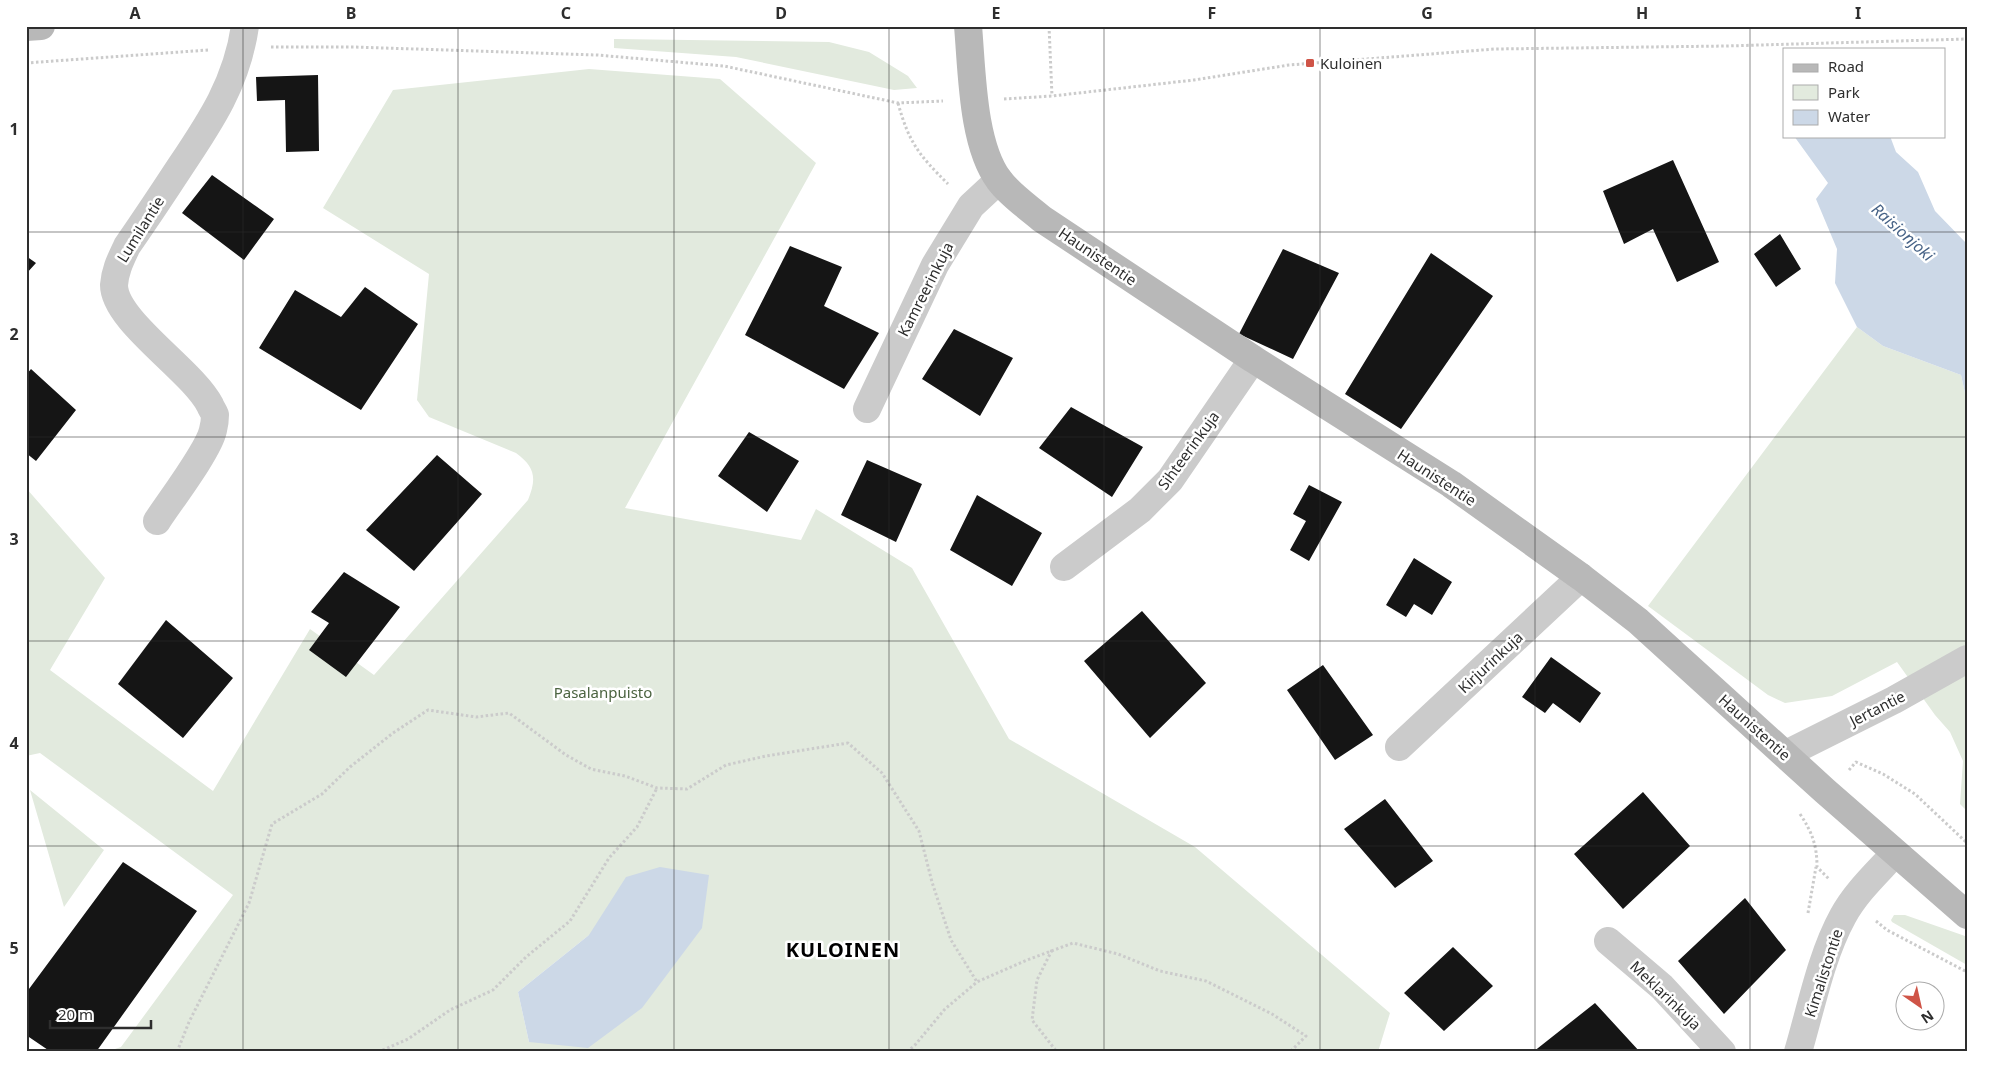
<svg xmlns="http://www.w3.org/2000/svg" width="1993" height="1078" font-family="'Noto Sans',sans-serif">
<style>
.green{fill:#e2eade;fill-rule:evenodd}
.water{fill:#ccd8e7}
.pier{fill:#fff}
.building{fill:#151515}
.lines{fill:none;stroke-linecap:round;stroke-linejoin:round}
.path{stroke:#cbcbcb;stroke-width:3;stroke-dasharray:2.5 2.5;stroke-linecap:butt}
.street{stroke:#cbcbcb;stroke-width:28}
.secondary{stroke:#b8b8b8;stroke-width:28}
.grid{fill:none;stroke:#2e2e2e;stroke-width:1;stroke-opacity:0.55}
.poi-dot{fill:#cf5447;stroke:#fff;stroke-width:2}
.labels{text-anchor:middle;dominant-baseline:central;stroke-width:5;stroke-linejoin:round;paint-order:stroke}
.poi-label{font-size:15px;fill:#2e2e2e;stroke:#fff;text-anchor:start}
.street-label{font-size:15px;fill:#2e2e2e;stroke:#fff}
.park-label{font-size:15px;fill:#4c6441;stroke:#fff}
.water-label{font-size:16px;font-style:italic;fill:#466286;stroke:#fff}
.district-label{font-size:20px;font-weight:bold;letter-spacing:1px;fill:#000;stroke:#fff}
.neatline{fill:none;stroke:#2e2e2e;stroke-width:2}
.grid-label{font-size:16px;text-anchor:middle;font-weight:bold;fill:#2e2e2e}
</style>
<rect width="100%" height="100%" fill="#fff"/>
<path class="green" d="M 614,39 L 829,42 L 869,52 L 908,76 L 917,88 L 894,90 L 736,57 L 614,48 Z
M 589,69 L 720,79 L 816,163 L 625,508 L 801,540 L 816,509 L 912,568 L 1009,739 L 1195,847 L 1390,1013 L 1378,1052 L 106,1052 L 121,1047 L 233,895 L 40,753 L 26,756 L 26,488 L 105,578 L 50,670 L 213,791 L 310,629 L 374,675 L 528,500 C 537,478 535,467 516,453 L 429,417 L 417,400 L 429,274 L 323,208 L 393,90 ZM 589,935 L 529,1042 L 518,992 Z
M 1857,327 L 1883,346 L 1961,375 L 1967,402 L 1967,811 L 1960,804 L 1963,761 L 1950,732 L 1935,715 L 1897,662 L 1832,696 L 1785,703 L 1768,695 L 1648,606 Z
M 30,790 L 104,850 L 64,907 Z
M 1894,915 L 1905,915 L 1965,936 L 1967,938 L 1967,965 L 1892,922 L 1891,920 Z"/>
<path class="water" d="M 1794,136 L 1890,136 L 1896,152 L 1918,172 L 1935,211 L 1967,244 L 1967,402 L 1961,375 L 1883,346 L 1857,327 L 1835,283 L 1837,249 L 1816,199 L 1828,183 Z
M 660,867 L 709,875 L 702,928 L 642,1008 L 588,1048 L 529,1042 L 518,992 L 589,935 L 626,877 Z"/>
<path class="pier" d="M 1766,26 L 1844,26 L 1848,49 L 1784,49 L 1784,54 L 1768,54 Z"/>
<path class="building" d="M 318,75 L 319,151 L 286,152 L 285,100 L 257,101 L 256,77 Z
M 1673,160 L 1719,262 L 1677,282 L 1653,229 L 1624,244 L 1603,191 Z
M 212,175 L 274,219 L 244,260 L 182,213 Z
M 1780,234 L 1801,269 L 1776,287 L 1754,254 Z
M 790,246 L 842,267 L 824,306 L 879,333 L 844,389 L 745,335 Z
M 1283,249 L 1339,273 L 1293,359 L 1239,334 Z
M 1431,253 L 1493,296 L 1401,429 L 1345,394 Z
M 26,256 L 36,263 L 26,274 Z
M 365,287 L 418,324 L 361,410 L 259,348 L 295,290 L 341,317 Z
M 954,329 L 1013,358 L 980,416 L 922,379 Z
M 31,369 L 76,410 L 36,461 L 26,453 L 26,375 Z
M 1071,407 L 1143,447 L 1112,497 L 1039,448 Z
M 749,432 L 799,461 L 767,512 L 718,476 Z
M 437,455 L 482,494 L 414,571 L 366,530 Z
M 867,460 L 922,484 L 896,542 L 841,515 Z
M 1309,485 L 1342,502 L 1309,561 L 1290,550 L 1306,521 L 1293,514 Z
M 977,495 L 1042,533 L 1012,586 L 950,550 Z
M 1414,558 L 1452,582 L 1432,615 L 1414,604 L 1406,617 L 1386,605 Z
M 344,572 L 400,607 L 346,677 L 309,650 L 329,623 L 311,612 Z
M 1142,611 L 1206,683 L 1150,738 L 1084,661 Z
M 166,620 L 233,678 L 183,738 L 118,684 Z
M 1551,657 L 1601,693 L 1580,723 L 1553,703 L 1545,713 L 1522,697 Z
M 1323,665 L 1373,735 L 1335,760 L 1287,690 Z
M 1643,792 L 1690,846 L 1623,909 L 1574,854 Z
M 1385,799 L 1433,861 L 1395,888 L 1344,829 Z
M 123,862 L 197,911 L 96,1052 L 51,1052 L 26,1035 L 26,993 Z
M 1745,898 L 1786,950 L 1724,1014 L 1678,961 Z
M 1453,947 L 1493,986 L 1444,1031 L 1404,993 Z
M 1595,1003 L 1640,1052 L 1533,1052 Z"/>
<g class="lines">
<path class="path" d="M 1049,26 L 1052,96
M 271,47 L 354,47 L 597,55 L 724,66 L 898,103 L 943,101
M 26,63 L 208,50
M 1004,99 L 1052,96 L 1194,80 L 1289,65 L 1495,49 L 1726,46 L 1967,39
M 898,103 C 909,143 919,155 948,184
M 1849,770 L 1856,762 L 1883,774 L 1915,794 L 1967,843
M 1800,814 C 1812,832 1817,845 1817,867 L 1830,880
M 1808,913 L 1816,867
M 1876,921 L 1887,930 L 1967,972
M 1052,950 L 1037,980 L 1032,1020 L 1057,1052
M 177,1052 L 189,1022 L 249,903 L 272,824 L 322,794 L 350,767 L 393,733 L 428,710 L 476,717 L 509,713 L 566,755 L 591,769 L 625,776 L 657,788 L 687,789 L 726,765 L 766,756 L 848,743 L 882,773 L 919,831 L 932,882 L 951,940 L 977,982
M 378,1052 L 408,1039 L 450,1010 L 493,990 L 526,957 L 570,921 L 609,858 L 637,827 L 657,788
M 907,1052 L 915,1045 L 945,1009 L 977,982 L 1027,960 L 1073,943 L 1118,954 L 1160,971 L 1206,981 L 1272,1014 L 1306,1036 L 1290,1052"/>
<path class="street" d="M 867,409 L 935,265 L 971,206 L 999,180
M 157,521 C 170,501 209,450 213,430 C 214,426 215,419 215,415 C 214,412 211,408 210,405 C 192,370 114,321 114,285 C 115,270 121,259 127,246 C 145,220 163,193 180,167 C 211,121 237,82 245,26
M 1064,567 L 1140,510 L 1170,480 L 1253,359
M 1399,747 L 1581,577
M 1786,754 L 1894,700 L 1967,659
M 1608,941 L 1662,987 L 1722,1052
M 1798,1052 C 1811,1008 1821,956 1843,916 C 1856,892 1877,873 1895,853"/>
<path class="secondary" d="M 968,26 C 972,70 972,144 999,180 C 1010,195 1028,207 1042,219 L 1253,359 L 1451,484 L 1581,577 L 1638,621 L 1825,791 L 1967,915
M 26,27 L 41,26"/>
</g>
<path class="grid" d="M 243,26 L 243,1052M 458,26 L 458,1052M 674,26 L 674,1052M 889,26 L 889,1052M 1104,26 L 1104,1052M 1320,26 L 1320,1052M 1535,26 L 1535,1052M 1750,26 L 1750,1052M 26,232 L 1967,232M 26,437 L 1967,437M 26,641 L 1967,641M 26,846 L 1967,846"/>
<rect class="poi-dot" x="1305" y="58" width="10" height="10" rx="2.5"/>
<g class="labels">
<g class="poi-label">
<text x="1320" y="63">Kuloinen</text>
</g>
<g class="street-label">
<text transform="translate(140 229) rotate(-58)">Lumilantie</text>
<text transform="translate(1098 256) rotate(34)">Haunistentie</text>
<text transform="translate(925 289) rotate(-63)">Kamreerinkuja</text>
<text transform="translate(1188 450) rotate(-54)">Sihteerinkuja</text>
<text transform="translate(1437 477) rotate(33)">Haunistentie</text>
<text transform="translate(1490 662) rotate(-43)">Kirjurinkuja</text>
<text transform="translate(1877 708) rotate(-27)">Jertantie</text>
<text transform="translate(1755 727) rotate(42)">Haunistentie</text>
<text transform="translate(1823 973) rotate(-72)">Kimalistontie</text>
<text transform="translate(1666 995) rotate(44)">Meklarinkuja</text>
</g>
<g class="park-label">
<text x="603" y="692">Pasalanpuisto</text>
</g>
<g class="water-label">
<text transform="translate(1903 232) rotate(42)">Raisionjoki</text>
</g>
<g class="district-label">
<text x="843" y="949">KULOINEN</text>
</g>
</g>
<rect width="1993" height="1078" fill="none" stroke="#ffffff" stroke-width="55"/>
<rect x="1783" y="48" width="162" height="90" fill="#ffffff" stroke="#ababab"/>
<rect x="1793" y="64" width="25" height="8" fill="#b8b8b8" stroke="#ababab"/>
<text x="1828" y="72" font-size="15" fill="#2e2e2e">Road</text>
<rect x="1793" y="85" width="25" height="15" fill="#e2eade" stroke="#ababab"/>
<text x="1828" y="98" font-size="15" fill="#2e2e2e">Park</text>
<rect x="1793" y="110" width="25" height="15" fill="#ccd8e7" stroke="#ababab"/>
<text x="1828" y="122" font-size="15" fill="#2e2e2e">Water</text>
<g transform="translate(1920 1006) rotate(146)"><circle r="24" fill="#ffffff" stroke="#ababab"/>
<path d="M0-4L9 19L0 12L-9 19Z" fill="#cf5447"/>
<text y="-8" font-size="14" font-weight="bold" text-anchor="middle" fill="#2e2e2e">N</text>
</g>
<path d="M50 1020v8h101v-8" fill="none" stroke="#2e2e2e" stroke-width="2.5"/>
<text x="58" y="1020" font-size="15" fill="#2e2e2e" stroke="#ffffff" stroke-width="4" paint-order="stroke">20 m</text>
<rect x="28" y="28" width="1938" height="1022" class="neatline"/>
<g class="grid-label">
<text x="135" y="19">A</text>
<text x="351" y="19">B</text>
<text x="566" y="19">C</text>
<text x="781" y="19">D</text>
<text x="996" y="19">E</text>
<text x="1212" y="19">F</text>
<text x="1427" y="19">G</text>
<text x="1642" y="19">H</text>
<text x="1858" y="19">I</text>
<text x="14" y="135">1</text>
<text x="14" y="340">2</text>
<text x="14" y="545">3</text>
<text x="14" y="749">4</text>
<text x="14" y="954">5</text>
</g>
</svg>
